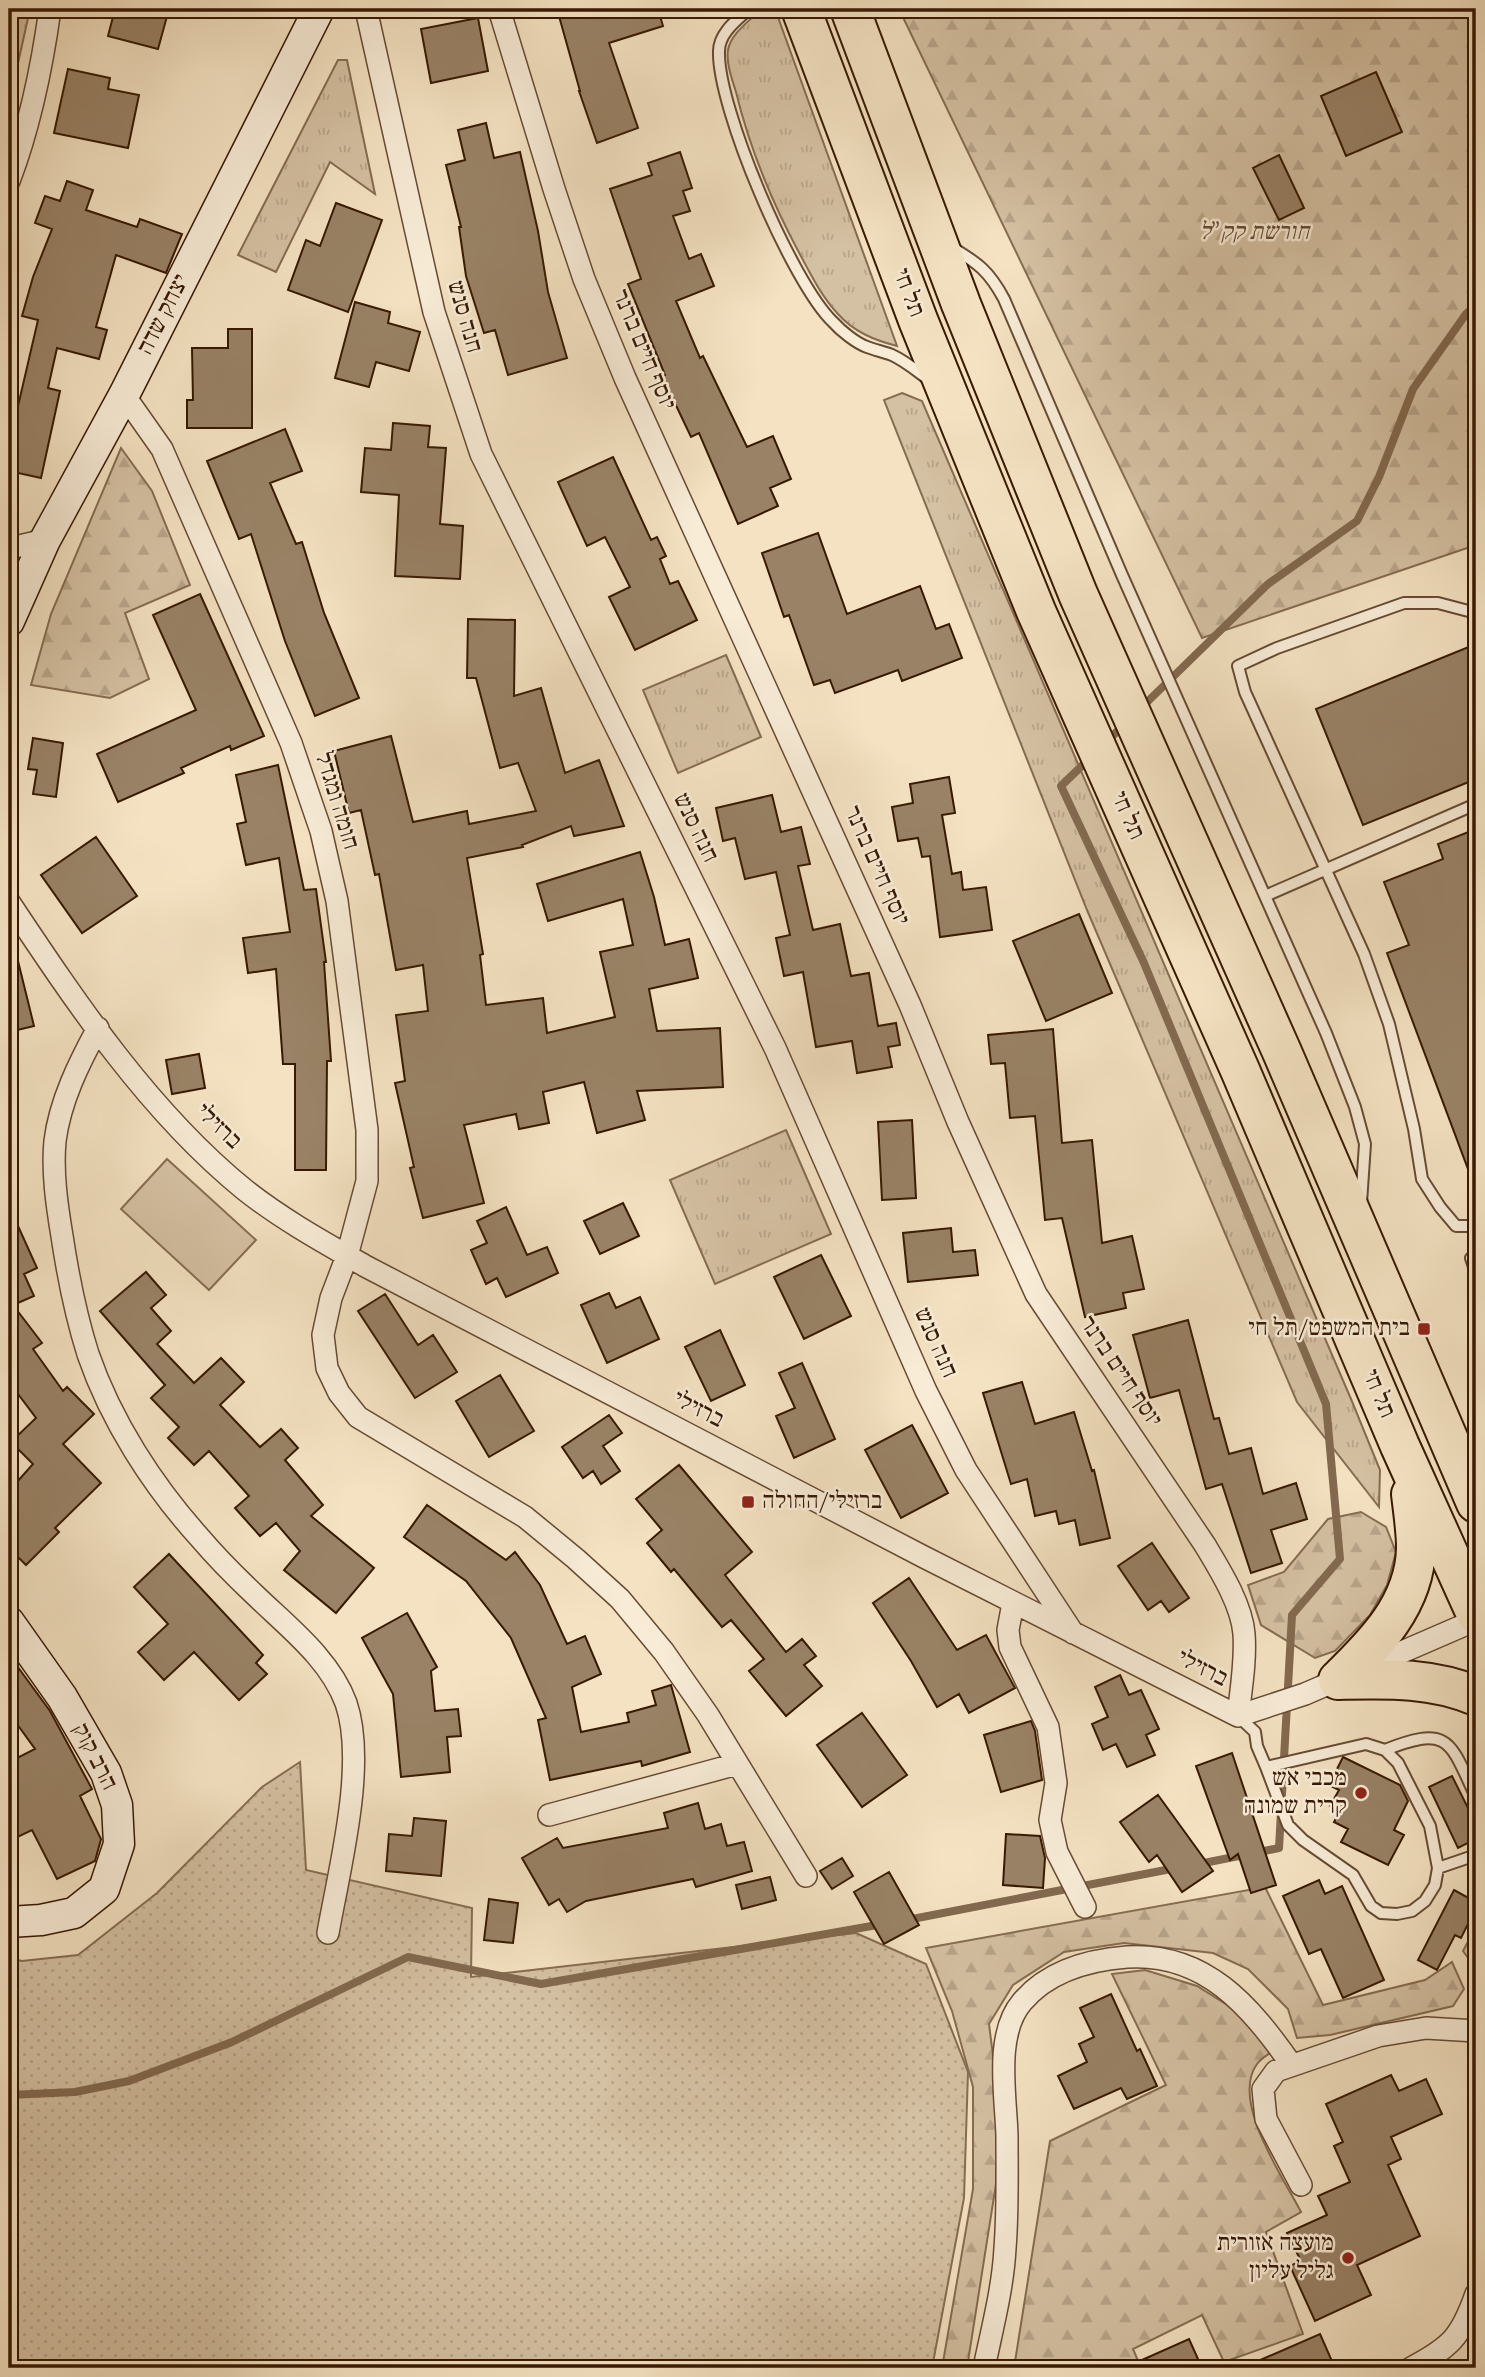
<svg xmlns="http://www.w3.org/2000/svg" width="1485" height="2377" font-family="'Sorts Mill Goudy','Frank Ruhl Libre',serif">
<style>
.grass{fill:url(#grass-dots);stroke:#866c52;stroke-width:2}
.forest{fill:url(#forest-firs);stroke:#866c52;stroke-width:2}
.park{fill:url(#park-tufts);stroke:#866c52;stroke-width:2}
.garden{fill:#d4c0a2;stroke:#866c52;stroke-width:2}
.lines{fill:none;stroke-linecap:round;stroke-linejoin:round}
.stream{stroke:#82694f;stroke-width:8}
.building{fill:#998266;stroke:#371903;stroke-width:2}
.lane-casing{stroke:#664b33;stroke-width:14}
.street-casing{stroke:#664b33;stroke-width:24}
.secondary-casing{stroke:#371903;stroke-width:33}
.highway-casing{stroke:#371903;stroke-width:42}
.lane{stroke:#f8ecd7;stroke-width:10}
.street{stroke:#f8ecd7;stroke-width:21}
.secondary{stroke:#f8ecd7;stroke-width:30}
.highway{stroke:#f4e2c2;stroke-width:38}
.poi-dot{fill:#8f2418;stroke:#f8ecd7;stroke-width:2.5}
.labels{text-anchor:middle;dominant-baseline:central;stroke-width:5;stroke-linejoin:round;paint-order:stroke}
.park-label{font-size:24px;font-style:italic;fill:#664b33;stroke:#f8ecd7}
.street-label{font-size:24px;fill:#371903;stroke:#f8ecd7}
.poi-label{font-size:24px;fill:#371903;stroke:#f8ecd7;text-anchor:end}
</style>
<defs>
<pattern id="grass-dots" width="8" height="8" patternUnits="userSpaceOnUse" patternTransform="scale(1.75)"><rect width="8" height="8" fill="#d4c0a2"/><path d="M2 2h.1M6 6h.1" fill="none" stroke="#b7a48a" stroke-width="1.8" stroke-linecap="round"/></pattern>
<pattern id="forest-firs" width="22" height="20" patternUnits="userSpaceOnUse" patternTransform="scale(1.75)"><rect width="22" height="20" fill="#d4c0a2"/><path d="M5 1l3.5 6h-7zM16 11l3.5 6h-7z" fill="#b7a48a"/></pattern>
<pattern id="park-tufts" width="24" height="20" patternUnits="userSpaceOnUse" patternTransform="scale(1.75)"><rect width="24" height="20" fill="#d4c0a2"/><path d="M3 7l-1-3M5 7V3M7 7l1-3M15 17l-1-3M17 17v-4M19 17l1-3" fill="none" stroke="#b7a48a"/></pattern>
</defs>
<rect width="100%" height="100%" fill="#f4e2c2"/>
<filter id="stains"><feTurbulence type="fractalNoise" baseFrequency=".00286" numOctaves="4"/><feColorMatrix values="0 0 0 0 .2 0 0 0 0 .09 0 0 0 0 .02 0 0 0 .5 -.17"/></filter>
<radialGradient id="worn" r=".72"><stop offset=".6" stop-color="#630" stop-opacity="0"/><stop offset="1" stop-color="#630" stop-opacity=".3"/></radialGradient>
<path class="grass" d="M 300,1762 L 306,1870 L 472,1908 L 471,1977 L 856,1933 L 926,1964 L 968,2072 L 964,2198 L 932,2368 L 9,2368 L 9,1958 L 22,1961 L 78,1955 L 157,1893 L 262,1787 Z"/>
<path class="forest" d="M 899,9 L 1476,9 L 1476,545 L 1202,638 Z
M 121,448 L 152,491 L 190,585 L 125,613 L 149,679 L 110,698 L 31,685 L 51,614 Z
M 1361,1512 L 1386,1527 L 1396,1552 L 1387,1585 L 1370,1615 L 1335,1651 L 1315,1658 L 1261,1625 L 1248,1585 L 1284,1572 L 1328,1519 Z
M 1265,1887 L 1323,2005 L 1425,1980 L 1452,1962 L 1464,1989 L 1453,2006 L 1330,2035 L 1297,2038 L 1288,2009 L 1248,1969 L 1213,1953 L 1124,1943 L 1064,1952 L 1013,1985 L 989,2024 L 998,2095 L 996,2184 L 967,2368 L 942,2368 L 973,2189 L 973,2087 L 952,2011 L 926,1948 Z
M 1476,1927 L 1476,1969 L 1463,1951 Z
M 1145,1970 L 1197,1986 L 1240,2013 L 1274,2050 C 1269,2054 1260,2059 1257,2064 C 1230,2101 1283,2177 1301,2212 L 1266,2232 L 1303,2334 L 1224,2362 L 1202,2315 L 1133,2349 L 1141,2368 L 1014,2368 L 1050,2141 L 1166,2085 L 1112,1974 Z"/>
<path class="park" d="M 9,9 L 30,9 L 9,104 Z
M 761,9 L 775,9 L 897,346 C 874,340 854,332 838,314 C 823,298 813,279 803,260 C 774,207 750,150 736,92 C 732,79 726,63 728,50 C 731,33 750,21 761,9 Z
M 338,60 L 347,60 L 375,194 L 330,162 L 276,272 L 238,255 Z
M 902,393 L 922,401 L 1351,1399 L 1380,1470 L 1379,1507 L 1297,1402 L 1087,910 L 884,400 Z
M 726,655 L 761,737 L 678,773 L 643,690 Z
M 786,1130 L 831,1234 L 715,1284 L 670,1180 Z"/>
<path class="garden" d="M 167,1159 L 256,1240 L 209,1290 L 121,1209 Z"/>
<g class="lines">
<path class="stream" d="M 1140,709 L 1268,584 L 1357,521 L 1379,477 L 1413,389 L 1466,314 L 1476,305
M 1105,743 L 1126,723
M 1091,757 L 1061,786 L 1144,963 L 1326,1404 L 1340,1559 L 1292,1615 L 1279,1848 L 1199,1864
M 907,1920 L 1176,1868
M 9,2095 L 75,2092 L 129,2081 L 232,2042 L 408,1957 L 541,1984 L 883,1924"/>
</g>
<path class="building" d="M 115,9 L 169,9 L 158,49 L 108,36 Z
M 557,9 L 658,9 L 663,26 L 609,43 L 638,128 L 597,143 L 579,91 L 580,91 Z
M 478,18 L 488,71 L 431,83 L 421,29 Z
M 68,69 L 110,78 L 108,89 L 139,95 L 128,148 L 54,133 Z
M 1376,72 L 1402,132 L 1346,156 L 1321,96 Z
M 486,123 L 494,158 L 520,152 L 538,231 L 548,292 L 567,358 L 508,375 L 495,330 L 484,333 L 466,276 L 459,227 L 461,227 L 446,165 L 465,160 L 458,130 Z
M 680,152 L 692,188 L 683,191 L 690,211 L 673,216 L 689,259 L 701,254 L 714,286 L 676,301 L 700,358 L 703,356 L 747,447 L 773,436 L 791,479 L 770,488 L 778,506 L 738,524 L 699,433 L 691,437 L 662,376 L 665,375 L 628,284 L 641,279 L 610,189 L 652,175 L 648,163 Z
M 1279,155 L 1304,208 L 1279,220 L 1253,168 Z
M 67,181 L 93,190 L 86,210 L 137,227 L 140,219 L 182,234 L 166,273 L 116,255 L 96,327 L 107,330 L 99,359 L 57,348 L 48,388 L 60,391 L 41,478 L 9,471 L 9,431 L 12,432 L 38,320 L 22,316 L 33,277 L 52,229 L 35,223 L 45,196 L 60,201 Z
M 336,203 L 382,220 L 348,312 L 288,290 L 306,240 L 320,246 Z
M 355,302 L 390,312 L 388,323 L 420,332 L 409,371 L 376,362 L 369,387 L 335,378 Z
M 228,329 L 252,329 L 252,428 L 187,428 L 187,400 L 193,400 L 192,348 L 228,348 Z
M 393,423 L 430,426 L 428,447 L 446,448 L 440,524 L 463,526 L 460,579 L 395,576 L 399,495 L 361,492 L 365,448 L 391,450 Z
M 285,429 L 302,471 L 270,483 L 296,544 L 302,542 L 324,613 L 359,698 L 315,716 L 285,641 L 251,534 L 239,539 L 207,461 Z
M 613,457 L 651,540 L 657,537 L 666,556 L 660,559 L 670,584 L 678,581 L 697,620 L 635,650 L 609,597 L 630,587 L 605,537 L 587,546 L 558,482 Z
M 818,533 L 847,614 L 920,586 L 936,629 L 949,624 L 962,658 L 902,681 L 898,670 L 835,693 L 830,680 L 814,685 L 789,615 L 784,617 L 762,553 Z
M 200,594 L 264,736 L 231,750 L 230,746 L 181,768 L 184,773 L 118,802 L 97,754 L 196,710 L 153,615 Z
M 468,619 L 515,620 L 514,696 L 541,688 L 565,773 L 599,760 L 624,826 L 574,836 L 571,826 L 522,845 L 523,847 L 467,858 L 483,954 L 480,955 L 486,1005 L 543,998 L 547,1033 L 615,1017 L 600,952 L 633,945 L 623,899 L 548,921 L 537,884 L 640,852 L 654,897 L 665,945 L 689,939 L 698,978 L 649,989 L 657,1031 L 720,1028 L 723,1087 L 637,1091 L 645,1120 L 597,1133 L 584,1082 L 543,1092 L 549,1123 L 519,1129 L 516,1114 L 464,1125 L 484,1203 L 423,1218 L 410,1168 L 414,1167 L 395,1083 L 405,1081 L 396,1015 L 428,1011 L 423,965 L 396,970 L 379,874 L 375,875 L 361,810 L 349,813 L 334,751 L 391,736 L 413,822 L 467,811 L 469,824 L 536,811 L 518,763 L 500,768 L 476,678 L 467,678 Z
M 1476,644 L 1476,779 L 1363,825 L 1316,709 Z
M 33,738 L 63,743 L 56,797 L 33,794 L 37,770 L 28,769 Z
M 278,765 L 304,890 L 316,889 L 326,962 L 324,962 L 331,1061 L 327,1061 L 326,1170 L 295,1170 L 295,1064 L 283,1064 L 276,969 L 248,973 L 243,938 L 290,932 L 279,858 L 246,865 L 237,824 L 246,822 L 236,775 Z
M 949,777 L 955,813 L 942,815 L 952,874 L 961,872 L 963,890 L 986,887 L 992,930 L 940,937 L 930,856 L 922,857 L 918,838 L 898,841 L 892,807 L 913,803 L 910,784 Z
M 772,795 L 781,832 L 801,827 L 810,864 L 798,866 L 813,930 L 840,924 L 851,976 L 869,973 L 878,1026 L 896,1023 L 900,1045 L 888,1047 L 892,1067 L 857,1073 L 852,1041 L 816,1047 L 803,972 L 784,976 L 776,938 L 790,935 L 776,872 L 745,879 L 735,838 L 723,841 L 716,808 Z
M 1476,829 L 1476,1184 L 1474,1185 L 1387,953 L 1409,945 L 1384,882 L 1443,859 L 1438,844 Z
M 96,837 L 137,896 L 82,933 L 41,875 Z
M 1079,914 L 1112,993 L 1046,1021 L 1013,941 Z
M 17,957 L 34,1026 L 9,1032 L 9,958 Z
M 1053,1029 L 1062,1143 L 1092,1140 L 1102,1243 L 1132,1236 L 1144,1289 L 1123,1293 L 1126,1308 L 1085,1317 L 1062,1218 L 1045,1220 L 1035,1116 L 1010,1118 L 1005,1063 L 991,1064 L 988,1035 Z
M 199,1054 L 205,1088 L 172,1094 L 166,1060 Z
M 912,1120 L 916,1198 L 882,1200 L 878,1122 Z
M 623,1203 L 639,1236 L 600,1254 L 584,1221 Z
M 9,1206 L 37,1268 L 24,1274 L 34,1296 L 13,1305 L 42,1343 L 33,1349 L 63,1391 L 67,1387 L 94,1414 L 63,1444 L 101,1483 L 55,1528 L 59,1532 L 26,1565 L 9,1548 L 9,1491 L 33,1464 L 11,1442 L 36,1418 L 9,1382 Z
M 506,1207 L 527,1255 L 547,1247 L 558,1273 L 506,1297 L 497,1278 L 486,1284 L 471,1250 L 487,1243 L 477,1221 Z
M 951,1228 L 953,1252 L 975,1250 L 978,1275 L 908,1282 L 903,1233 Z
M 821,1255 L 851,1316 L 804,1339 L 774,1277 Z
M 146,1272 L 166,1295 L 151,1308 L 171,1331 L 157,1344 L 194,1383 L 221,1358 L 244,1382 L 220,1405 L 260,1447 L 281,1429 L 298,1448 L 285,1460 L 323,1505 L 311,1516 L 374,1568 L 336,1613 L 284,1570 L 300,1551 L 276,1523 L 260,1536 L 235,1508 L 249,1496 L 209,1451 L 194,1465 L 168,1438 L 179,1427 L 151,1398 L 165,1385 L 100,1311 Z
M 609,1293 L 616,1308 L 640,1297 L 659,1339 L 607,1363 L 581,1305 Z
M 385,1294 L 418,1345 L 433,1335 L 457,1372 L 415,1398 L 358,1311 Z
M 1188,1320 L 1214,1419 L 1219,1418 L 1229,1454 L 1251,1448 L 1263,1494 L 1296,1483 L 1307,1519 L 1271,1530 L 1282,1563 L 1251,1573 L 1222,1484 L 1206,1489 L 1179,1390 L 1150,1398 L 1133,1335 Z
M 720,1330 L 745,1385 L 711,1401 L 685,1347 Z
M 802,1363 L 835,1439 L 794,1458 L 776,1416 L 795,1408 L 779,1373 Z
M 500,1375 L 534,1431 L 489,1457 L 456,1401 Z
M 1022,1382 L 1035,1424 L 1074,1412 L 1092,1471 L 1094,1470 L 1110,1538 L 1080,1545 L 1075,1520 L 1059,1524 L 1056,1511 L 1035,1516 L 1027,1479 L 1011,1484 L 983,1393 Z
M 609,1415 L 622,1433 L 603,1446 L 620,1471 L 601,1484 L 593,1471 L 583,1478 L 562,1447 Z
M 912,1425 L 948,1493 L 901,1518 L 865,1450 Z
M 679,1465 L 752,1552 L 725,1575 L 786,1652 L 802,1639 L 816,1656 L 804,1665 L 822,1686 L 786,1716 L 749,1671 L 764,1659 L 731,1620 L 722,1627 L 674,1569 L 671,1572 L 647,1543 L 662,1530 L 636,1499 Z
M 427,1505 L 506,1560 L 515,1552 L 540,1585 L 567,1644 L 585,1636 L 601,1674 L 572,1687 L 581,1732 L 629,1722 L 627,1713 L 656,1705 L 652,1691 L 671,1685 L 690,1752 L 642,1766 L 641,1761 L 550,1780 L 538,1720 L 546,1718 L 511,1638 L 466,1581 L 404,1537 Z
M 1152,1543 L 1189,1598 L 1169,1612 L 1161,1601 L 1148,1610 L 1118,1566 Z
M 169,1554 L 263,1655 L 256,1663 L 267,1674 L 239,1700 L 194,1652 L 164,1680 L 138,1652 L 168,1624 L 134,1587 Z
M 909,1578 L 957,1650 L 986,1635 L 1015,1688 L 969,1713 L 959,1694 L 937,1707 L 911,1661 L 873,1603 Z
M 407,1613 L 437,1667 L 431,1671 L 435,1711 L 458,1709 L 461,1736 L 447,1737 L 450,1772 L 401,1777 L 393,1694 L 362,1638 Z
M 9,1655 L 50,1711 L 92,1789 L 80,1796 L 101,1839 L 95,1861 L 57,1879 L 32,1830 L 9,1841 L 9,1762 L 35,1749 L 9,1713 Z
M 1120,1675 L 1129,1695 L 1141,1690 L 1159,1729 L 1146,1735 L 1155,1755 L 1127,1767 L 1116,1744 L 1103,1750 L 1092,1724 L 1108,1717 L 1095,1687 Z
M 862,1713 L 907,1775 L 862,1807 L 817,1745 Z
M 1031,1721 L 1035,1731 L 1042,1780 L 1001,1792 L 984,1735 Z
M 1232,1753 L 1276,1885 L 1251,1893 L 1238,1854 L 1230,1860 L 1196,1766 Z
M 1343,1757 L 1400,1785 L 1408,1801 L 1394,1830 L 1404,1835 L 1388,1865 L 1341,1842 L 1348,1829 L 1334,1822 L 1340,1811 L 1330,1806 L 1339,1790 L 1329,1785 Z
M 1452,1776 L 1476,1824 L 1476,1839 L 1458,1848 L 1429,1787 Z
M 1158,1795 L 1213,1871 L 1182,1892 L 1157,1855 L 1149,1862 L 1120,1822 Z
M 698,1803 L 705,1829 L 721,1824 L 727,1846 L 744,1842 L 752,1871 L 696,1887 L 693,1879 L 586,1901 L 567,1912 L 559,1899 L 549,1905 L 522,1858 L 557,1838 L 563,1848 L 668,1828 L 664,1813 Z
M 414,1818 L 446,1821 L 441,1876 L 386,1871 L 389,1834 L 412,1836 Z
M 1006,1834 L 1040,1836 L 1045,1858 L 1043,1888 L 1003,1885 Z
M 842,1858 L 853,1876 L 832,1889 L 820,1871 Z
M 889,1872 L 919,1925 L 884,1944 L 854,1892 Z
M 770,1877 L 776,1900 L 742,1909 L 736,1885 Z
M 1319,1880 L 1325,1894 L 1342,1886 L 1384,1980 L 1343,1998 L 1321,1949 L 1309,1954 L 1283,1896 Z
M 1454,1890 L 1476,1902 L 1476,1908 L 1461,1938 L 1455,1935 L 1437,1970 L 1418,1960 Z
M 489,1899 L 518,1903 L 513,1943 L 484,1940 Z
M 1111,1994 L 1137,2051 L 1140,2049 L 1157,2086 L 1127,2099 L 1121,2088 L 1074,2109 L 1058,2076 L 1087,2062 L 1079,2044 L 1094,2037 L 1080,2008 Z
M 1391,2075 L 1399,2091 L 1426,2079 L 1442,2114 L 1391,2137 L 1401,2159 L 1388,2165 L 1420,2236 L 1357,2265 L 1371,2295 L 1315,2321 L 1290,2266 L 1301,2261 L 1287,2233 L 1327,2215 L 1318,2196 L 1350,2182 L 1334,2146 L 1343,2142 L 1326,2104 Z
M 1320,2334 L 1335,2368 L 1242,2368 Z
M 1189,2339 L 1202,2368 L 1124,2368 Z"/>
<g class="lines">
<g class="lane-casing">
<path id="lane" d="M 749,9 C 737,20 719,33 719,51 C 717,107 792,283 833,322 C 841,331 856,343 867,347 C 875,350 884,352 892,355 C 905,361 917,371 928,379
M 951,247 C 978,263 989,271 1004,299 L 1122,575 L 1326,1033 L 1355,1107 L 1365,1144 L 1361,1203
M 1476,613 L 1438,603 L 1404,603 L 1277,648 L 1238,666 L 1245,692 L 1364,954 L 1389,1024 L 1414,1129 L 1422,1179 L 1440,1207 L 1456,1226 L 1476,1226
M 1265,896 L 1476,804
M 1476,1256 L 1471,1258 L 1476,1273
M 1238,1716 L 1255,1732 L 1257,1746 L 1266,1767 L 1288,1825 L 1303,1840 L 1353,1875 L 1371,1906 L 1381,1913 L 1397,1914 L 1412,1911 L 1425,1901 L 1435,1885 L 1438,1868 L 1430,1826 L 1398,1763 L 1385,1750 L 1366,1744 L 1266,1767
M 1385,1750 C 1450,1724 1450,1742 1476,1797
M 1438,1868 L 1476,1855"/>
</g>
<g class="street-casing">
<path id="street" d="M 366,9 L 434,312 L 481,454 L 775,1048 L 926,1391 L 966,1470 L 1073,1633
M 499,9 L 554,189 L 584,279 L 625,378 L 910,1005 L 958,1122 L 1036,1294 L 1205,1545 C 1220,1570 1242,1605 1244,1634 C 1246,1661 1241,1689 1238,1716
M 9,181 C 30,126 42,67 50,9
M 124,395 L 162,449 L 291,743 L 321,831 L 337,901 L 367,1130 L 367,1181 L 347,1256 L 331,1298 L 323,1335 L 327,1368 L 339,1393 L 358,1417 L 525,1517 L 576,1559 L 620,1599 L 664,1652 L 708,1715 L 806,1876
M 9,544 L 15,547 L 45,540
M 9,902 C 77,1004 149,1112 245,1190 C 283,1220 325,1243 367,1267 L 924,1557 L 1238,1716 L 1305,1694 L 1476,1620
M 98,1028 C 79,1063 60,1101 55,1141 C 52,1172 57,1206 62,1236 C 68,1276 76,1316 88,1354 C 111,1421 153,1486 200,1538 C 217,1558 236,1577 255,1595 C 288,1627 330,1659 346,1703 C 367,1764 339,1870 328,1933
M 1013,1603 L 1008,1630 L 1010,1647 L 1048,1727 L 1056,1783 L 1050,1820 L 1057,1852 L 1085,1907
M 549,1815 L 737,1764
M 1301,2185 L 1266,2119 L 1263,2089 L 1276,2071 L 1378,2036 L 1426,2028 L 1476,2031
M 984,2368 C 992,2329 1003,2288 1005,2248 C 1008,2211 1007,2173 1007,2136 C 1006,2096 994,2035 1022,2002 C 1048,1971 1088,1960 1127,1957 C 1205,1952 1250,2006 1291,2064
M 1411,2368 C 1451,2347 1461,2337 1476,2294"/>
</g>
<g class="secondary-casing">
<path id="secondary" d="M 9,621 L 45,540 L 124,395 L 319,9
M 9,1622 L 62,1697 L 106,1773 L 117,1805 L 119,1844 L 104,1889 L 74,1913 L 41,1920 L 9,1922"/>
</g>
<g class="highway-casing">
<path id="highway" d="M 801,9 L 918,320 L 1036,611 L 1240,1070 L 1400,1446 L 1476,1614
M 850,9 L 961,304 L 1078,594 L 1282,1052 L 1476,1503
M 1338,1680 C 1375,1644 1415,1604 1416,1548 C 1416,1530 1413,1512 1411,1494
M 1338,1680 C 1386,1679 1431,1677 1476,1696"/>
</g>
<use href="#lane" class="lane"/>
<use href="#street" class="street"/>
<use href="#secondary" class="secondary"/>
<use href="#highway" class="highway"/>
</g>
<g class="poi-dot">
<rect x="1417" y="1322" width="14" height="14" rx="3.5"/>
<rect x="741" y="1495" width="14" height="14" rx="3.5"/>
<circle cx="1361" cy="1793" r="7"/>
<circle cx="1348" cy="2258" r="7"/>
</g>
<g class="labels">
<g class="park-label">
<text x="1254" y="233">חורשת קק"ל</text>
</g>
<g class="street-label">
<text transform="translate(908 293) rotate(69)">תל חי</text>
<text transform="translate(164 315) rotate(-63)">יצחק שדה</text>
<text transform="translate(464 317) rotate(74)">חנה סנש</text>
<text transform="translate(643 350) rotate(67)">יוסף חיים ברנר</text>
<text transform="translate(336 801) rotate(73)">חומה ומגדל</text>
<text transform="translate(1127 816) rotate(66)">תל חי</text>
<text transform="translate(695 828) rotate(64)">חנה סנש</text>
<text transform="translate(876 866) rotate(66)">יוסף חיים ברנר</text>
<text transform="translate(218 1127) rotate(44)">ברזילי</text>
<text transform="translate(935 1343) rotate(66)">חנה סנש</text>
<text transform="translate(1120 1372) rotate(56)">יוסף חיים ברנר</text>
<text transform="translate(1378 1394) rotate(67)">תל חי</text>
<text transform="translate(698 1410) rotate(27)">ברזילי</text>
<text transform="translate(1202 1669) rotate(27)">ברזילי</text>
<text transform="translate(94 1757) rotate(63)">הרב קוק</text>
</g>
<g class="poi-label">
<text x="1410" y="1329">בית המשפט/תל חי</text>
<text x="762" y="1502" text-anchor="start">ברזילי/החולה</text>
<text x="1347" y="1779">מכבי אש<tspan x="1347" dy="28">קרית שמונה</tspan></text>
<text x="1334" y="2244">מועצה אזורית<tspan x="1334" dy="28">גליל עליון</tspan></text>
</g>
</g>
<rect width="1485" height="2377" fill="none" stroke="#f4e2c2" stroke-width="35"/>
<rect x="10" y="10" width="1464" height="2356" fill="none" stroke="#371903" stroke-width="3.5"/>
<rect x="18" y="18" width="1450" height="2342" fill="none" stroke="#371903" stroke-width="2"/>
<rect width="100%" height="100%" filter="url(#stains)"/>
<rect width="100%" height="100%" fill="url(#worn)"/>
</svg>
